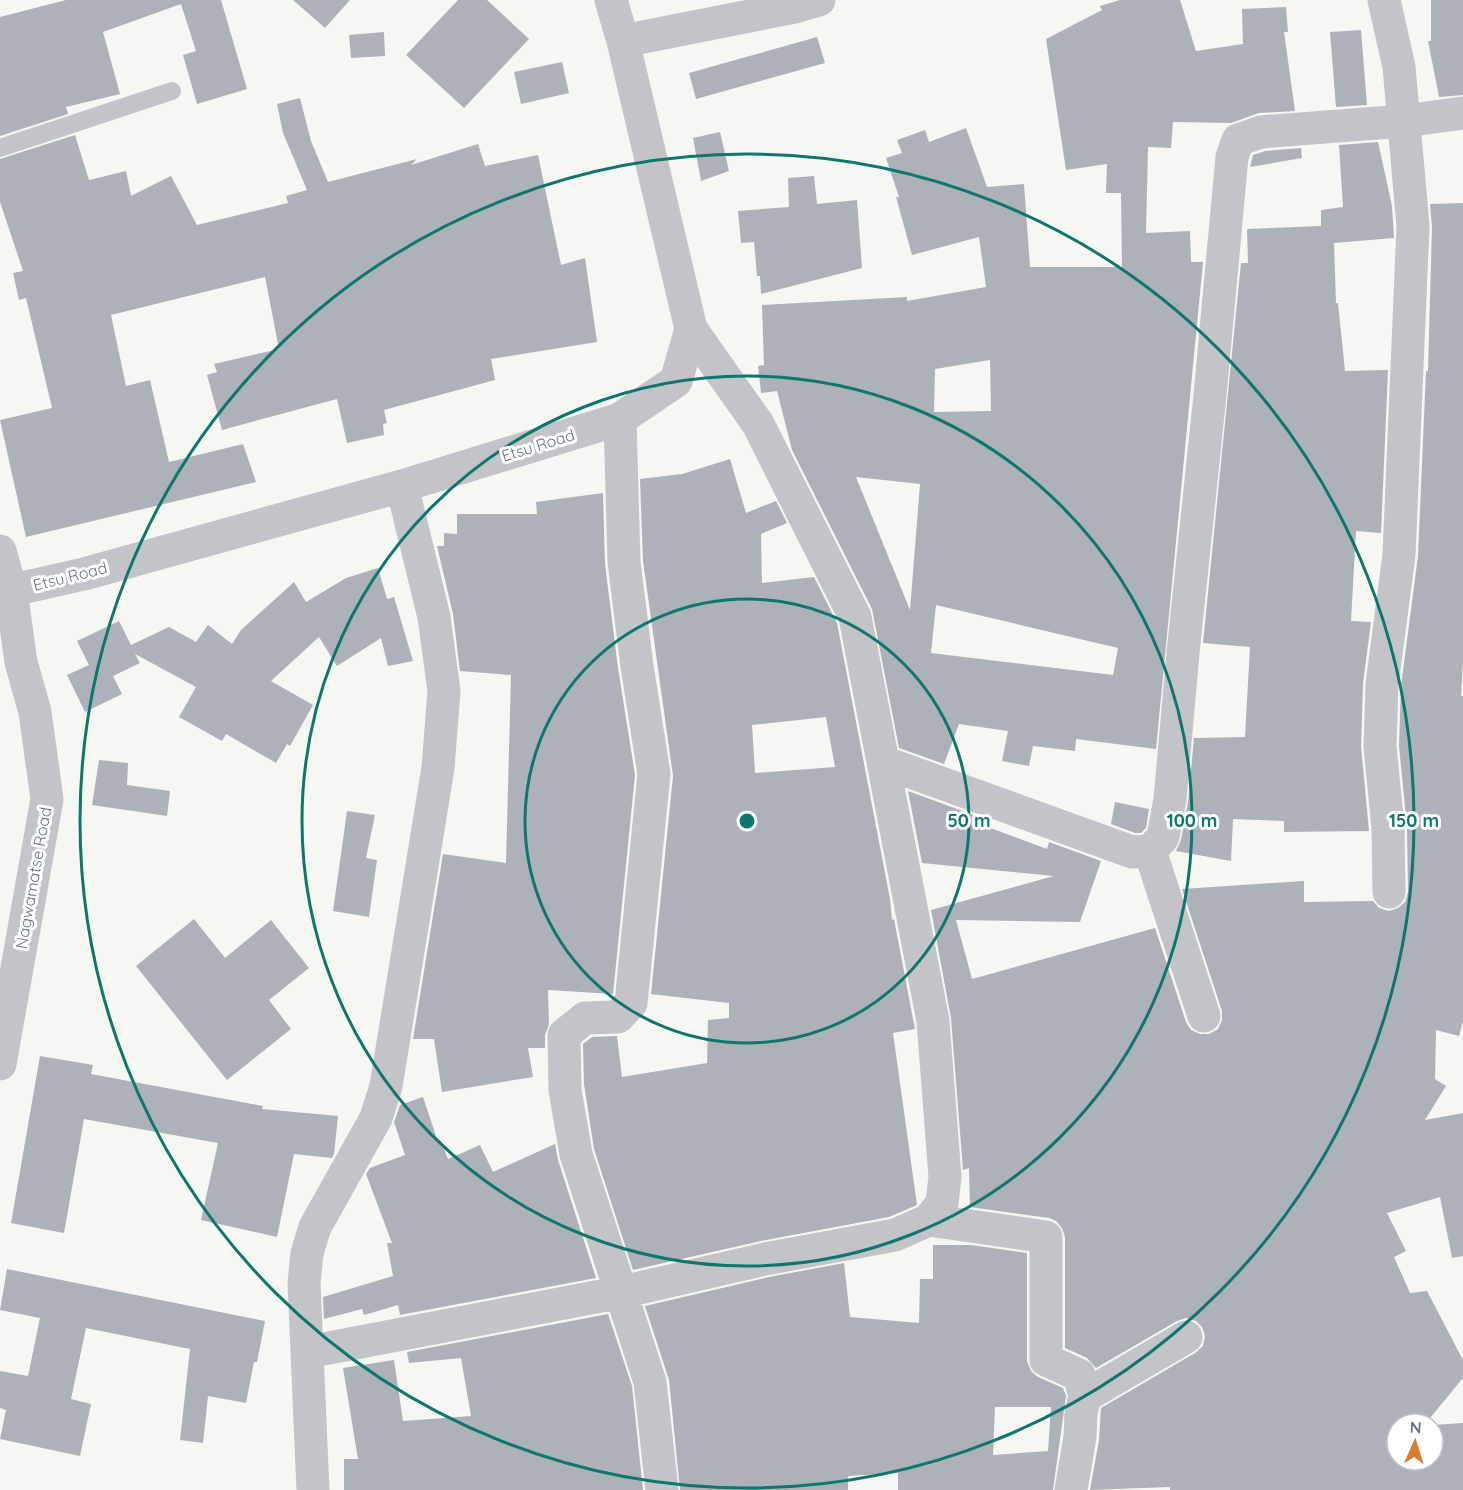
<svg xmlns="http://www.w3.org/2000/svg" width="1463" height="1490" font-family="Quicksand,sans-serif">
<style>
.building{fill:#adb1b9;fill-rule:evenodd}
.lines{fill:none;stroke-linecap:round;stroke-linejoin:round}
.lane{stroke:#c2c4c9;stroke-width:18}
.street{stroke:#c2c4c9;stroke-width:33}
.ring{fill:none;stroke:#0f766e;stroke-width:3}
.labels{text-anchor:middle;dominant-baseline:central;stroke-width:6;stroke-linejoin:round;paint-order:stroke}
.street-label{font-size:16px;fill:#677083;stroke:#fff}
.centre{fill:#0f766e;stroke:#fff;stroke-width:3}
.ring-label{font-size:18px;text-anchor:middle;font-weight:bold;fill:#0f766e;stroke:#fff;stroke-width:6;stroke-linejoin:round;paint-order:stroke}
</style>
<rect width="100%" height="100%" fill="#f6f7f3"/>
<path class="building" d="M 66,0 L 221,0 L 247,89 L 197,104 L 183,55 L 196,51 L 181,4 L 103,32 L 120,94 L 66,107 L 68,114 L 0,136 L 0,17 Z
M 293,0 L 350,0 L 325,28 Z
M 458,0 L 487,0 L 529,39 L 464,108 L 406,55 Z
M 1120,0 L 1180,0 L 1196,51 L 1243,44 L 1242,9 L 1286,7 L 1288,32 L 1284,32 L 1295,111 L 1259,113 L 1231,123 L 1173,122 L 1171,148 L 1148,147 L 1146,233 L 1190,231 L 1191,262 L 1203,262 L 1156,749 L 1076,739 L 1075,751 L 1033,746 L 1029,766 L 1002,761 L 1008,731 L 959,724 L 944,764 L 899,748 L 872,609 L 792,450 L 777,391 L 761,393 L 758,366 L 764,365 L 762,305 L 907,297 L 907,301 L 986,287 L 979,237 L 912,255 L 896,197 L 899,197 L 886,158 L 902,153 L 897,140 L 925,130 L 929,142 L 966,128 L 987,187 L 1024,184 L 1030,267 L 1122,267 L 1121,193 L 1106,193 L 1107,164 L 1066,170 L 1046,39 L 1102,10 L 1100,6 ZM 990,360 L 991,411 L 934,412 L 935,369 ZM 856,477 L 920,484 L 910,610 ZM 936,605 L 1118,648 L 1113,675 L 931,653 Z
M 1431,0 L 1463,0 L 1463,95 L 1439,97 L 1428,41 L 1431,41 Z
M 1361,30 L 1367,105 L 1336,107 L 1330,32 Z
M 384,32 L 385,56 L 351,58 L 349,35 Z
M 817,37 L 825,63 L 696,99 L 689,73 Z
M 562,62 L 569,93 L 521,104 L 514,72 Z
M 300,98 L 311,141 L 328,182 L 417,159 L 411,165 L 478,144 L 485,166 L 538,155 L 561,265 L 585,258 L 597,342 L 491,359 L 495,380 L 384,410 L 387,423 L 383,424 L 384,435 L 347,443 L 337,399 L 222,430 L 207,375 L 217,372 L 214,364 L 279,349 L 265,277 L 111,315 L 126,386 L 150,380 L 169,462 L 243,444 L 256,482 L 26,537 L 0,420 L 52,408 L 26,298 L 19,300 L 13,273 L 23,271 L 0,202 L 0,159 L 75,135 L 89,180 L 126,171 L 131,196 L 171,176 L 197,225 L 288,203 L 286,196 L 307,190 L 283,133 L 277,104 Z
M 720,132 L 729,171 L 701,181 L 693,138 Z
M 1378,142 L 1392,206 L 1394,238 L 1334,243 L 1336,303 L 1338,303 L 1345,371 L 1388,370 L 1381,533 L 1356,531 L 1351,621 L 1371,622 L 1363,683 L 1361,746 L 1369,831 L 1284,832 L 1284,821 L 1233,819 L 1231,861 L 1176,851 L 1181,840 L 1188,802 L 1194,738 L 1245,737 L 1250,647 L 1203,643 L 1241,263 L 1248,263 L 1247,229 L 1321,226 L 1321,210 L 1343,207 L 1339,145 Z
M 1301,148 L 1302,158 L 1250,167 L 1253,155 L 1265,151 Z
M 814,176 L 817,204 L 857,200 L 862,268 L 761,294 L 760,276 L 757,276 L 754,242 L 741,243 L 738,211 L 789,207 L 788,178 Z
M 1463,203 L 1463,661 L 1461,696 L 1463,696 L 1463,1021 L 1459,1036 L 1436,1030 L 1435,1079 L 1446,1086 L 1425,1120 L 1463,1113 L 1463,1256 L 1452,1258 L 1440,1197 L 1387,1213 L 1406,1251 L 1394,1257 L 1410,1293 L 1427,1291 L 1463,1360 L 1463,1378 L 1425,1424 L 1397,1424 L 1397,1460 L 1433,1460 L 1433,1425 L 1463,1423 L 1463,1490 L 1170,1490 L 1170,1487 L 1090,1490 L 1099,1440 L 1101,1408 L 1195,1353 L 1203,1346 L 1205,1336 L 1202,1327 L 1196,1321 L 1186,1318 L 1177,1321 L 1096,1368 L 1087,1358 L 1065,1348 L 1065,1237 L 1062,1228 L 1056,1221 L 1049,1218 L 970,1207 L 969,1168 L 963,1170 L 951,1018 L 931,910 L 1054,876 L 922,863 L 908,791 L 979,817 L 977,823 L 1047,849 L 1049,842 L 1101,861 L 1080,922 L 956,920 L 972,979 L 1155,928 L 1186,1022 L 1191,1030 L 1200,1034 L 1209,1034 L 1218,1029 L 1222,1020 L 1222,1011 L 1182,889 L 1304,881 L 1304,902 L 1373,901 L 1379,908 L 1389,911 L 1398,908 L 1405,902 L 1408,892 L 1407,827 L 1399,746 L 1401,686 L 1418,556 L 1426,371 L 1428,371 L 1432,227 L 1430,204 Z
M 730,459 L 746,513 L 776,501 L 787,523 L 761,534 L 762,583 L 814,577 L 837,623 L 890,899 L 892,920 L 894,919 L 914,1024 L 915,1029 L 893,1033 L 917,1205 L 889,1217 L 761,1241 L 633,1270 L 594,1149 L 584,1084 L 583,1044 L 592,1037 L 617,1036 L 622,1077 L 707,1063 L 708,1020 L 729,1018 L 729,1003 L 651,994 L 673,776 L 643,561 L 640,479 L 682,474 ZM 826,717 L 835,767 L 755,773 L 752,725 Z
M 603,493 L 605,564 L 618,668 L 635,775 L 613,994 L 548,990 L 549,1024 L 545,1035 L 545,1048 L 528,1048 L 533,1077 L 442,1092 L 434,1039 L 413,1039 L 443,854 L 506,863 L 511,675 L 460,671 L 453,614 L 437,546 L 444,546 L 444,533 L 457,534 L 457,514 L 537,514 L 536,502 Z
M 378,568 L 387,599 L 394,597 L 413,661 L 388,666 L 381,638 L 337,666 L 319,637 L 271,681 L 313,705 L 290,746 L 287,744 L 276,763 L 226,734 L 222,741 L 179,717 L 196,687 L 135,654 L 140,663 L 113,676 L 122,694 L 85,712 L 67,675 L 89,665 L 77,641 L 119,621 L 131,645 L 169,627 L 196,642 L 208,625 L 232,644 L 241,630 L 294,582 L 306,602 L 346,578 Z
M 99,760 L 128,763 L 127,785 L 170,791 L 167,816 L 92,805 Z
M 1115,802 L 1149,809 L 1146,828 L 1141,833 L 1135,833 L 1111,824 Z
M 347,811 L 375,815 L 366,858 L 377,860 L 369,917 L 333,911 Z
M 194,919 L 225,958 L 271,920 L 309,968 L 269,1000 L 291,1029 L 227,1080 L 136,966 Z
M 40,1056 L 93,1065 L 91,1074 L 263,1106 L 262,1109 L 338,1116 L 334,1154 L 332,1158 L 294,1154 L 277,1237 L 201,1220 L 218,1143 L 84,1119 L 64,1233 L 11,1223 Z
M 423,1097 L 438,1142 L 441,1141 L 448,1159 L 480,1145 L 493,1172 L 555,1144 L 558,1160 L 596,1278 L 400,1315 L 398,1305 L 364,1315 L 362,1309 L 324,1319 L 323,1297 L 393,1276 L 387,1243 L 392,1243 L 366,1174 L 370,1168 L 405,1155 L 394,1122 L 400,1105 Z
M 933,1245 L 971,1245 L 1027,1253 L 1027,1361 L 1031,1371 L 1038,1377 L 1063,1388 L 1066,1396 L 1053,1490 L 898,1490 L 898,1473 L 848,1476 L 848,1490 L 680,1490 L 669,1380 L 645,1306 L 769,1277 L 844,1263 L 850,1317 L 919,1323 L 920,1279 L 933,1279 ZM 995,1407 L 1051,1407 L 1048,1451 L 993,1455 Z
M 7,1269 L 265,1321 L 257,1362 L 254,1362 L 246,1403 L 208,1396 L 203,1443 L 180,1440 L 190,1349 L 86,1328 L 71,1399 L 91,1404 L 80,1456 L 0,1439 L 6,1410 L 0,1408 L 0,1371 L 28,1376 L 40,1318 L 0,1310 Z
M 608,1314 L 632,1386 L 643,1490 L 344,1490 L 344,1459 L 358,1459 L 343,1368 L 394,1360 L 403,1421 L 471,1416 L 461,1358 L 409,1363 L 407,1352 Z"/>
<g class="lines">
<path class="lane" d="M 0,148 L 172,91"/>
<path class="street" d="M 1384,0 L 1399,67 L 1413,226 L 1399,555 L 1382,684 L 1380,747 L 1388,827 L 1389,892
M 623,41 L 795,7 L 819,0
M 620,419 L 624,562 L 637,666 L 654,774 L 631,1003 L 618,1017 L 585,1018 L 564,1035 L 565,1090 L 576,1154 L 650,1382 L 662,1490
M 0,551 L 11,591 L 21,662 L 35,712 L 47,799 L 0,1064
M 0,593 L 84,574 L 402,486 L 620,419 L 676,381 L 691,329 L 623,41 L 611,0
M 883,762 L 1132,852 L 1150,851 L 1163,837 L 1170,799 L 1183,653 L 1210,395 L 1232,157 L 1238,140 L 1261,132 L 1404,121 L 1463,113
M 1150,851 L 1204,1016
M 929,1220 L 1046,1237 L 1046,1360 L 1079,1375 L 1085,1396
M 308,1352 L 622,1292 L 765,1259 L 895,1235 L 929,1220 L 942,1203 L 945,1177 L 933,1021 L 855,617 L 758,424 L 691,329
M 313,1490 L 304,1283 L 307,1253 L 315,1227 L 376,1118 L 386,1086 L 438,768 L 444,691 L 434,617 L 402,486
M 1071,1490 L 1080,1437 L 1081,1413 L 1085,1396 L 1186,1337"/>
</g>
<g class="ring">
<circle cx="747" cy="821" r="222"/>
<circle cx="747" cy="821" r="445"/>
<circle cx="747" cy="821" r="667"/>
</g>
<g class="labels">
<g class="street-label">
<text transform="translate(538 445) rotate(-17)">Etsu Road</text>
<text transform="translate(70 576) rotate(-14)">Etsu Road</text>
<text transform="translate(33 878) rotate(-80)">Nagwamatse Road</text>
</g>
</g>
<circle cx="747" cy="821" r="9" class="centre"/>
<g class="ring-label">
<text x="969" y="827">50 m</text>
<text x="1192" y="827">100 m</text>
<text x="1414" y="827">150 m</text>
</g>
<g transform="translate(1415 1442) rotate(3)"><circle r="28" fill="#ffffff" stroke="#c2c6cd" stroke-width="1.5"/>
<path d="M0-4.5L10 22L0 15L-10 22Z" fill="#db7d2f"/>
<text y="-9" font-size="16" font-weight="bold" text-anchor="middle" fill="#677083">N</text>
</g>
</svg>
